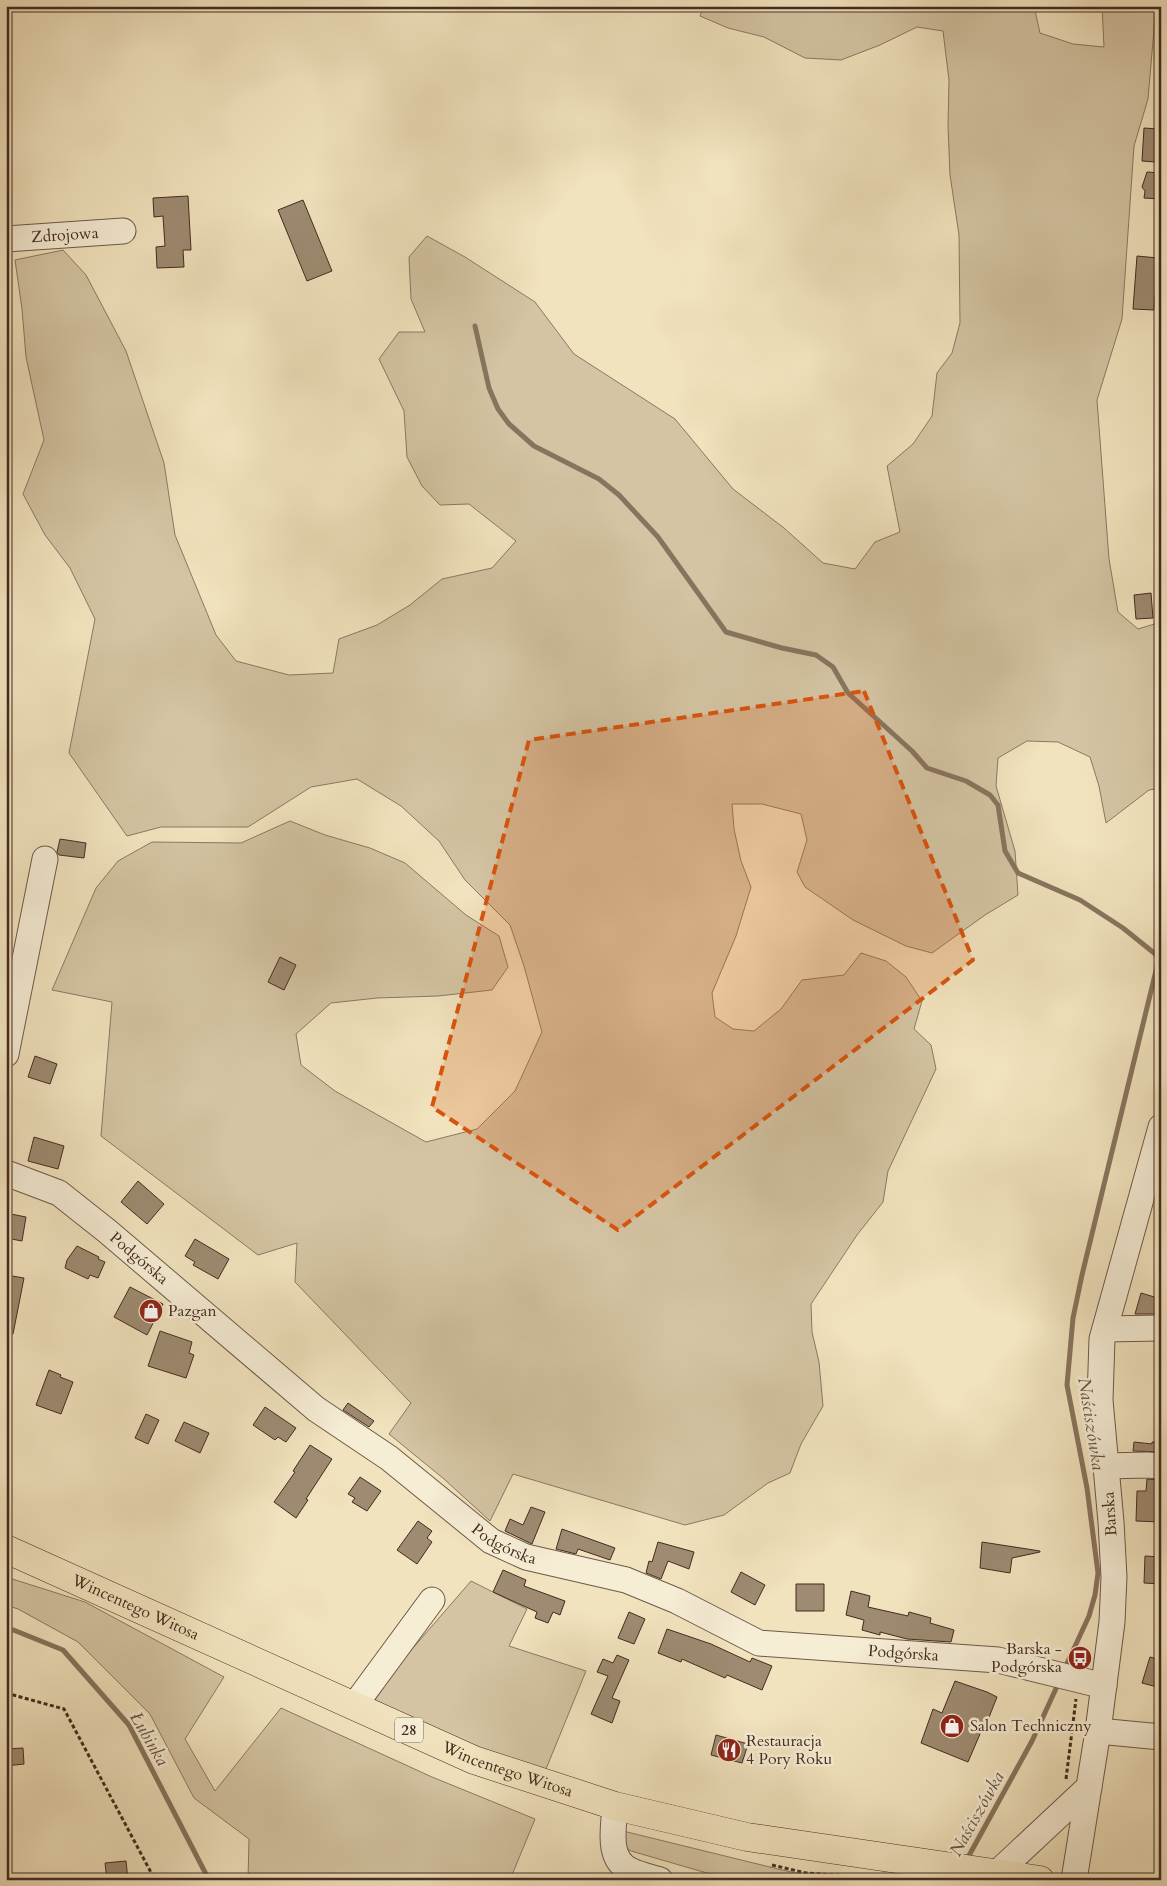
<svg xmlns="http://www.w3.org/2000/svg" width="1167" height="1886" font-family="Cardo,serif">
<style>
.green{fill:#d4c4a3;stroke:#8c7862}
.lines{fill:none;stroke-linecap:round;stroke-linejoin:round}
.stream{stroke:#88745e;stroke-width:5}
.building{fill:#9e8b72;stroke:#442b20}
.minor-casing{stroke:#6f5948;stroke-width:27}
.major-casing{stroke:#442b20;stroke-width:29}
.path{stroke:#442b20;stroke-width:3;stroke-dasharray:4 2.5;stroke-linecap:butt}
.minor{stroke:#f6edd5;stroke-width:25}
.major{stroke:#f1e3be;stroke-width:28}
.marked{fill:#d8540e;fill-opacity:0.2;stroke:#d8540e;stroke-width:4;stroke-dasharray:10 6;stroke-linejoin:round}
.labels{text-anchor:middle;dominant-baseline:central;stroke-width:5;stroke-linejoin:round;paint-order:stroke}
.shield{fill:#f6edd5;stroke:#796556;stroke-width:1}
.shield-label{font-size:15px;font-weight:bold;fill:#442b20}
.street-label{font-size:16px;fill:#442b20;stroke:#f6edd5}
.poi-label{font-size:16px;fill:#442b20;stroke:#f6edd5;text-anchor:start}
.water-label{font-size:18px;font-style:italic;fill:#664f3f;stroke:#f6edd5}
</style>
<rect width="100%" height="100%" fill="#f1e3be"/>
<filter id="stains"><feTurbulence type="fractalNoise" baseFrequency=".004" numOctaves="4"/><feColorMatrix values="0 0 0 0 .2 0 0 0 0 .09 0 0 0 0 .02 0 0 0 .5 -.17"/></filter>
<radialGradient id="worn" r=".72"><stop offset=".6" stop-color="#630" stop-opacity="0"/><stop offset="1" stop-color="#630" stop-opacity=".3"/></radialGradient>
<path class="green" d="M 704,6 L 1034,6 L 1040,33 L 1073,44 L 1104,47 L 1102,6 L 1156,6 L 1148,99 L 1134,146 L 1122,319 L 1097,400 L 1109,559 L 1118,612 L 1138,629 L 1161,622 L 1161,788 L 1149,790 L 1106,823 L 1099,786 L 1090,757 L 1058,742 L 1027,741 L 998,758 L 996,786 L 1015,851 L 1018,895 L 985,915 L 932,953 L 906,946 L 853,920 L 805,887 L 797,872 L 807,840 L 801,814 L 762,804 L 732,804 L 734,829 L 741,861 L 751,887 L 736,936 L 712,993 L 715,1017 L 733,1029 L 754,1031 L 781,1009 L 802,980 L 844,975 L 861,953 L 886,961 L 906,977 L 922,1001 L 914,1029 L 931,1045 L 936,1069 L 888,1171 L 883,1202 L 857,1235 L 811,1304 L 812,1332 L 819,1362 L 823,1406 L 801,1444 L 790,1473 L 768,1483 L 724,1515 L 685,1525 L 513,1474 L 490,1521 L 444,1479 L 389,1434 L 411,1403 L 295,1282 L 297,1243 L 258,1255 L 101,1136 L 112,1002 L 52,990 L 96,888 L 118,861 L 152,842 L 241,843 L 290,821 L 325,835 L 370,848 L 405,863 L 466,915 L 499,936 L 508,967 L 492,990 L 438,996 L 377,998 L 331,1003 L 296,1034 L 301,1065 L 335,1091 L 426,1142 L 477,1129 L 515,1091 L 542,1032 L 524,966 L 510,925 L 465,880 L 439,841 L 401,806 L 357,779 L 311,787 L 248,827 L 161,827 L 127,836 L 69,753 L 95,619 L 70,568 L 45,535 L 23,494 L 44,440 L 26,357 L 22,309 L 15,260 L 63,250 L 86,275 L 126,351 L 164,463 L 175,535 L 216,635 L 236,661 L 289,675 L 333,673 L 339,639 L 377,625 L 410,605 L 442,579 L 492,568 L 516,541 L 469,504 L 440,505 L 422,486 L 407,457 L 404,411 L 379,359 L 399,332 L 425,332 L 411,299 L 409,257 L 427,236 L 465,257 L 535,302 L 574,354 L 675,419 L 733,489 L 784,528 L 823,563 L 855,569 L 875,542 L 900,532 L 887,466 L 913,444 L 932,416 L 937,373 L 952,353 L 960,323 L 959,235 L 950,175 L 948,126 L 949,80 L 943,31 L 917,27 L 880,45 L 841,60 L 805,58 L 764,37 L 728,28 L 700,16 Z
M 6,1577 L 85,1602 L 224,1677 L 185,1739 L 215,1791 L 281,1708 L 432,1777 L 535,1819 L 510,1880 L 248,1880 L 249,1839 L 194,1798 L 150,1714 L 78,1642 L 18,1609 L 6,1605 Z
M 471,1581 L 527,1609 L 509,1646 L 586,1671 L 546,1769 L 470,1746 L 375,1700 L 400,1663 Z
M 623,1831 L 778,1869 L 819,1878 L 846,1880 L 731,1880 L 631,1851 L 619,1842 Z"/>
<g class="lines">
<path class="stream" d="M 475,326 L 489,388 L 498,409 L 509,424 L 534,446 L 599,479 L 619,495 L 658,537 L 726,632 L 782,648 L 816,655 L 833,667 L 848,693 L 912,751 L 927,768 L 966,781 L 990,795 L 998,805 L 1005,851 L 1018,873 L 1080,900 L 1123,928 L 1159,957
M 6,1627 L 63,1650 L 129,1725 L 209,1880
M 1064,1670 L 1089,1616 L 1095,1595 L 1098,1573 L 1087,1488 L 1067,1385 L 1073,1318 L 1082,1275 L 1161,950
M 966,1861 L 1032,1741 L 1059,1682"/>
</g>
<path class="building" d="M 1144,128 L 1158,129 L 1155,162 L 1142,161 Z
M 1147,172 L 1161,173 L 1161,199 L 1144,198 L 1145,191 L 1142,187 Z
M 188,196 L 191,250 L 183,250 L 184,267 L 157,268 L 156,247 L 165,246 L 163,216 L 154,217 L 153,198 Z
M 303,200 L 332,271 L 307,281 L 278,210 Z
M 1137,256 L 1158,258 L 1154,310 L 1133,309 Z
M 1151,593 L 1153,618 L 1136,619 L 1134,595 Z
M 60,839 L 86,843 L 84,858 L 59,855 L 57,852 Z
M 280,957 L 296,965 L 284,990 L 268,982 Z
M 35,1056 L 57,1064 L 50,1084 L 28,1077 Z
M 34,1137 L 64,1146 L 58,1169 L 28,1161 Z
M 138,1181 L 164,1204 L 147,1224 L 121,1202 Z
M 6,1213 L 26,1217 L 22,1241 L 6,1238 Z
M 195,1239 L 229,1259 L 218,1279 L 193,1265 L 195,1262 L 185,1256 Z
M 77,1246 L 99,1257 L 98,1259 L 105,1262 L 98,1278 L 90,1275 L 88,1279 L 65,1268 L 67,1260 Z
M 6,1275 L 24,1278 L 13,1334 L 6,1334 Z
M 130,1287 L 163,1304 L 147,1335 L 114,1317 Z
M 1141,1293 L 1161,1299 L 1161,1314 L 1135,1314 Z
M 160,1331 L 192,1342 L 189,1353 L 194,1355 L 186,1378 L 148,1366 Z
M 49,1370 L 61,1375 L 60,1377 L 73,1382 L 61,1414 L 36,1405 Z
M 348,1403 L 374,1421 L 369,1427 L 343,1410 Z
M 265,1407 L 296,1428 L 286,1442 L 278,1437 L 275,1440 L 253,1425 Z
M 146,1414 L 159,1420 L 148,1444 L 135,1438 Z
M 184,1422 L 209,1433 L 200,1453 L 175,1441 Z
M 1134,1442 L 1152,1444 L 1152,1442 L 1161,1442 L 1161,1452 L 1133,1451 Z
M 310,1445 L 332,1459 L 306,1499 L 308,1500 L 296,1518 L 274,1502 L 295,1472 L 293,1471 Z
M 360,1477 L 381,1491 L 367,1511 L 352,1502 L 355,1498 L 348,1494 Z
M 1147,1479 L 1161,1480 L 1161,1522 L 1136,1521 L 1137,1491 L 1146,1491 Z
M 531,1507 L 545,1512 L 532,1544 L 505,1531 L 510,1519 L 523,1525 Z
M 418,1521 L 432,1531 L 427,1538 L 432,1542 L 417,1564 L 397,1550 Z
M 562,1529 L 615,1548 L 610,1560 L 578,1549 L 576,1554 L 556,1549 Z
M 658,1542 L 694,1552 L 689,1569 L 668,1561 L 661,1579 L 646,1573 L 649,1561 L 652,1562 Z
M 982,1542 L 1040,1551 L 1040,1552 L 1012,1558 L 1010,1573 L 980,1568 Z
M 1145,1556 L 1161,1557 L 1161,1584 L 1144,1583 Z
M 503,1570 L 526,1580 L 524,1586 L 565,1601 L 560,1615 L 553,1612 L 548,1623 L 535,1618 L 537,1612 L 493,1592 Z
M 741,1572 L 765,1585 L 755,1605 L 731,1592 Z
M 796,1584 L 824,1584 L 824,1611 L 796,1611 Z
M 851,1591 L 870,1596 L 868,1607 L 908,1616 L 909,1612 L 931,1618 L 930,1623 L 954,1630 L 951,1642 L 907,1639 L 880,1632 L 880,1635 L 862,1630 L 864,1620 L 846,1615 Z
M 629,1612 L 645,1619 L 634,1644 L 618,1638 Z
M 667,1629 L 711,1644 L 750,1662 L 752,1658 L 772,1666 L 762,1690 L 727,1675 L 725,1678 L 682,1659 L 681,1662 L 658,1653 Z
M 617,1655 L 629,1660 L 612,1698 L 620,1701 L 612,1723 L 591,1714 L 608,1676 L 597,1672 L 603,1659 L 613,1663 Z
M 1150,1657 L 1161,1660 L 1161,1688 L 1142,1683 Z
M 955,1681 L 987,1692 L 997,1697 L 984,1730 L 983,1727 L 968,1762 L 921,1743 L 933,1709 L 942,1713 Z
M 716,1735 L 748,1744 L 742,1763 L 711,1755 Z
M 23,1748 L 24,1764 L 6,1766 L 6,1749 Z
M 126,1861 L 128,1880 L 107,1880 L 105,1863 Z"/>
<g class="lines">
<g class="minor-casing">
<g id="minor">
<path id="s1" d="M 6,239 L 123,231"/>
<path d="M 6,1054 L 45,859"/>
<path id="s2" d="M 6,1173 L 59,1193 L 107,1231 L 316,1409 L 389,1458 L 491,1541 L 526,1557 L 626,1580 L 677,1601 L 759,1643 L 998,1660 L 1104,1686"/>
<path d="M 1105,1329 L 1161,1328"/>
<path d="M 1107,1466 L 1147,1465 L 1161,1466"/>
<path d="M 354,1706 L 432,1600"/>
<path d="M 1098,1731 L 1161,1737"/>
<path d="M 615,1806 C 614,1826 606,1859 630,1870 C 639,1875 651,1877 660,1880"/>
<path d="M 997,1873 L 1089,1787"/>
<path d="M 1074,1880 L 1098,1731 L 1112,1622 L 1114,1577 L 1111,1522 L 1100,1400 L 1102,1339 L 1161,1127"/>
</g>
</g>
<g class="major-casing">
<g id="major">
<path id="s3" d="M 6,1549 L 474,1760 L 615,1806 L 747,1837 L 1040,1880"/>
</g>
</g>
<path class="path" d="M 6,1693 L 64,1709 L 155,1880
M 1066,1779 L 1076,1699
M 772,1865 L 806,1873 L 850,1876"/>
<use href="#minor" class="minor"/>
<use href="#major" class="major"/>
</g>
<path class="marked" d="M 864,691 L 973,960 L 618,1230 L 432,1107 L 529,740 Z"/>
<defs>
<g id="shop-disc" transform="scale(1.25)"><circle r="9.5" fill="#8f2418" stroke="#f6edd5"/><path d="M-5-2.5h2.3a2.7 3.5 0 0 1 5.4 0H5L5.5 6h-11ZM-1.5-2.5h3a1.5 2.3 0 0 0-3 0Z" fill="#fff"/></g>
<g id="bus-disc" transform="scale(1.25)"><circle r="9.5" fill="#8f2418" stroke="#f6edd5"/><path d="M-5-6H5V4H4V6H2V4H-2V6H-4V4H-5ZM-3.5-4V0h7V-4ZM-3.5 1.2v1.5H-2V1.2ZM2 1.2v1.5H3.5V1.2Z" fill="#fff"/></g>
<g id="restaurant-disc" transform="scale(1.25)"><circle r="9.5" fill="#8f2418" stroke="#f6edd5"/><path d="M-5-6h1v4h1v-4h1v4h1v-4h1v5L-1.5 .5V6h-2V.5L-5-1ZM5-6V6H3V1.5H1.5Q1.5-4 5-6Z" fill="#fff"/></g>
</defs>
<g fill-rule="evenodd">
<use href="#shop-disc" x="151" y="1311"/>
<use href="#bus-disc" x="1080" y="1658"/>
<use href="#shop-disc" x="952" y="1726"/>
<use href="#restaurant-disc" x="729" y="1750"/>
</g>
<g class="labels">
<rect class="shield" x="395" y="1717.5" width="28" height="25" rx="4"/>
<g class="shield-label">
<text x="409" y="1730">28</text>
</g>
<g class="street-label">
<text stroke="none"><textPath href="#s1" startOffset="59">Zdrojowa</textPath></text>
<text stroke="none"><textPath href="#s2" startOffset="160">Podgórska</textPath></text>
<text transform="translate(1110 1514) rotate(-94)">Barska</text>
<text stroke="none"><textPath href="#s2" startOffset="625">Podgórska</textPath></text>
<text stroke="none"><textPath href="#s3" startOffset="142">Wincentego Witosa</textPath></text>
<text stroke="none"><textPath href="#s2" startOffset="1045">Podgórska</textPath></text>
<text stroke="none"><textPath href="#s3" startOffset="548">Wincentego Witosa</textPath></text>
</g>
<g class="poi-label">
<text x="168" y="1311">Pazgan</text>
<text x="1062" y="1649" text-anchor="end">Barska -<tspan x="1062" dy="18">Podgórska</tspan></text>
<text x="970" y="1726">Salon Techniczny</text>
<text x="746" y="1741">Restauracja<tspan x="746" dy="18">4 Pory Roku</tspan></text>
</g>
<g class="water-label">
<text transform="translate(1091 1424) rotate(81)">Naściszówka</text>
<text transform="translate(149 1739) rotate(60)">Łubinka</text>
<text transform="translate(977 1814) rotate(-61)">Naściszówka</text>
</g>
</g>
<rect width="1167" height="1886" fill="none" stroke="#f1e3be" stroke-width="25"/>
<rect x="8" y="8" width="1152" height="1871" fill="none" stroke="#442b20" stroke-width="2.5"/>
<rect x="12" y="12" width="1142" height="1861" fill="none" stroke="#442b20"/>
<rect width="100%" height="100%" filter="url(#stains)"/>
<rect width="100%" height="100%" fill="url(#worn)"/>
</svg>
